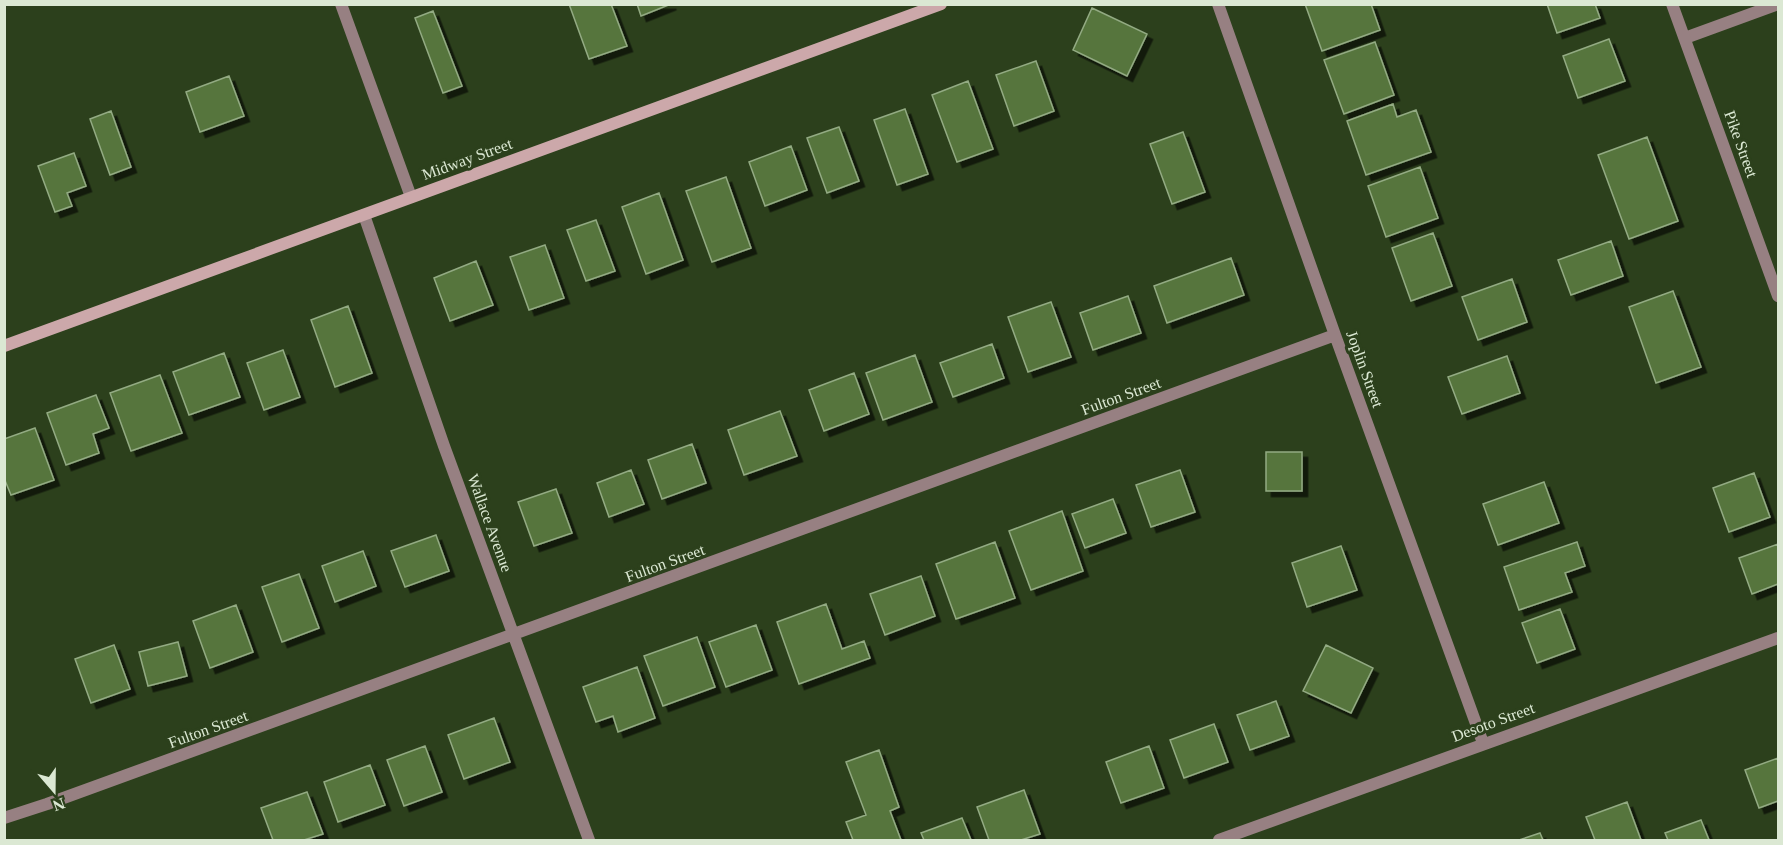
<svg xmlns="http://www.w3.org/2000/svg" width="1783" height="845" font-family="Georgia,serif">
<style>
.building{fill:#56753e;stroke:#93ab83;stroke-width:1.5;filter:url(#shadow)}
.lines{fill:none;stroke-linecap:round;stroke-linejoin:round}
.lane{stroke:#978082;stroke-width:12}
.street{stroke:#978082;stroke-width:12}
.secondary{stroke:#cca8aa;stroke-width:12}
.labels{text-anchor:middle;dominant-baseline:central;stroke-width:6;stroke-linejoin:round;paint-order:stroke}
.street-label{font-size:16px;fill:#dbe8d3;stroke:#2c401c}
</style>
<defs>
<filter id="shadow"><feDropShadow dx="5.5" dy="5.5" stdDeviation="0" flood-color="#0009"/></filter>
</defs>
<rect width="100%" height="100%" fill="#2c401c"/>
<path class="building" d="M 569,4 L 611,4 L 627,46 L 589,59 Z
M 637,4 L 671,4 L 641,16 Z
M 1305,4 L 1371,4 L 1380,30 L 1322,51 Z
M 1547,4 L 1595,4 L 1600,18 L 1557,33 Z
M 1092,8 L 1147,34 L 1127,76 L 1073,50 Z
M 433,11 L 462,86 L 443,93 L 415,18 Z
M 1609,39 L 1625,81 L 1578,98 L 1563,56 Z
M 1375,42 L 1394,95 L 1344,114 L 1324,60 Z
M 1036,61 L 1054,111 L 1014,126 L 996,75 Z
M 229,76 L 244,116 L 200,132 L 186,92 Z
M 968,81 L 993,149 L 957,162 L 932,95 Z
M 1393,104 L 1397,117 L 1416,110 L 1431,152 L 1366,175 L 1347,121 Z
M 905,109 L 928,174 L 897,185 L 874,120 Z
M 111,111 L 131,167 L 110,175 L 90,119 Z
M 839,127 L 859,181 L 827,193 L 807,138 Z
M 1183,132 L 1205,192 L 1172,204 L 1150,144 Z
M 1647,137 L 1678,221 L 1629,239 L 1598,155 Z
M 791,146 L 807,190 L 765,206 L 749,162 Z
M 74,153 L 86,186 L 67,193 L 72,206 L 55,212 L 38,166 Z
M 1420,167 L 1438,218 L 1386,237 L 1368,186 Z
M 726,177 L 751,248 L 712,262 L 686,191 Z
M 659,193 L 683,260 L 646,274 L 622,207 Z
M 596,220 L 615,271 L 586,281 L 567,230 Z
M 1433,233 L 1452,286 L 1411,301 L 1392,248 Z
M 1611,241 L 1623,276 L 1571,295 L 1558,260 Z
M 545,245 L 564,298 L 529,310 L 510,257 Z
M 1231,258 L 1244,295 L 1167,323 L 1154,286 Z
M 476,261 L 493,305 L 450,321 L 434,278 Z
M 1512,279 L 1527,322 L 1478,340 L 1462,297 Z
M 1673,291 L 1701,367 L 1656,383 L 1629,307 Z
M 1128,296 L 1141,333 L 1093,350 L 1080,313 Z
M 1051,302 L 1071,357 L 1028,372 L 1008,317 Z
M 348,306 L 372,373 L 335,387 L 311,320 Z
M 992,344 L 1004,378 L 953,397 L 940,363 Z
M 283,350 L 300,397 L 264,410 L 247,363 Z
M 224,353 L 240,397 L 189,415 L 173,372 Z
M 915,355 L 932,402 L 883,420 L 866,373 Z
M 1507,356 L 1520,393 L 1462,414 L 1448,377 Z
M 854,373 L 869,414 L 824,431 L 809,390 Z
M 160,375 L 182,433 L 131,451 L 110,393 Z
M 96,395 L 109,428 L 93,434 L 99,453 L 66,465 L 47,413 Z
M 780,411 L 797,456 L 744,475 L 728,430 Z
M 35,428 L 54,480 L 11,495 L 4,478 L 4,439 Z
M 692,444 L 706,483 L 662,499 L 648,460 Z
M 1266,452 L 1302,452 L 1302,491 L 1266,491 Z
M 631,470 L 644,504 L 609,517 L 597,483 Z
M 1180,470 L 1195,512 L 1151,527 L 1136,485 Z
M 1754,473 L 1770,517 L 1729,532 L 1713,488 Z
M 1544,482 L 1559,523 L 1498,545 L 1483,504 Z
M 556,489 L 572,533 L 534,546 L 518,502 Z
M 1113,499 L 1126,533 L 1085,548 L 1072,514 Z
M 1062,511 L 1083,571 L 1031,590 L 1009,531 Z
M 436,535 L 449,571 L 405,587 L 391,551 Z
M 995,542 L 1015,598 L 956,619 L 936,564 Z
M 1577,542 L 1585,566 L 1565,573 L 1572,592 L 1519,610 L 1504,567 Z
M 1778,544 L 1778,584 L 1752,594 L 1739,558 Z
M 1341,546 L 1357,590 L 1307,607 L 1292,563 Z
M 363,551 L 376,586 L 335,602 L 322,566 Z
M 299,574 L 319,628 L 282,642 L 262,587 Z
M 921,576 L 935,616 L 885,635 L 870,594 Z
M 826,604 L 842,649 L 864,641 L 870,658 L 799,684 L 777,622 Z
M 236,605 L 253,652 L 210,668 L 193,621 Z
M 1560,609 L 1575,649 L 1537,663 L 1522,623 Z
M 756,625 L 772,670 L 726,687 L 709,642 Z
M 697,637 L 715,687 L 663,706 L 644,656 Z
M 178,642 L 187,676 L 148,686 L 139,652 Z
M 114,645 L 130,689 L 91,703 L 75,659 Z
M 1326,645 L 1373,668 L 1351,713 L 1303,691 Z
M 637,667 L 655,718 L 618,732 L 613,716 L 596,722 L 583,687 Z
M 1276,701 L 1289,736 L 1250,750 L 1237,715 Z
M 494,718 L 510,762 L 464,779 L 448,735 Z
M 1214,724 L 1228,762 L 1184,778 L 1170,740 Z
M 425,746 L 442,792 L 404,806 L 387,760 Z
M 1149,746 L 1164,788 L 1121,803 L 1106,762 Z
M 879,750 L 899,807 L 890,811 L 901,840 L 853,840 L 846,822 L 866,815 L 846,762 Z
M 1778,758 L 1778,801 L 1759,808 L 1745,770 Z
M 370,765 L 385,805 L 338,822 L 324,782 Z
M 1024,790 L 1040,834 L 1021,840 L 989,840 L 977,807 Z
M 307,792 L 323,834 L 304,840 L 273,840 L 261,808 Z
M 1627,802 L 1641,840 L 1595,840 L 1586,817 Z
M 962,818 L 971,840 L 924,840 L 921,833 Z
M 1701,820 L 1709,840 L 1668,840 L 1665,833 Z
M 1540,833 L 1543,840 L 1519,840 Z"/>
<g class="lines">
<path class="lane" d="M 1685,38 L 1778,4"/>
<path class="street" d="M 341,4 L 411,197
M 1218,4 L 1335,335 L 1483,743
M 1672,4 L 1778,296
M 364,215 L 444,446 L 589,840
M 4,818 L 47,804 L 1335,335
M 1219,840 L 1778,638"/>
<path class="secondary" d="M 4,346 L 941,4"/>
</g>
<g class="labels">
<g class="street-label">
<text transform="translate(1741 144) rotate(70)">Pike Street</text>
<text transform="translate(467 159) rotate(-20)">Midway Street</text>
<text transform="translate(1365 369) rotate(70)">Joplin Street</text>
<text transform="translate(1121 396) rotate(-20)">Fulton Street</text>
<text transform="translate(490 523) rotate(70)">Wallace Avenue</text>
<text transform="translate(665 563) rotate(-20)">Fulton Street</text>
<text transform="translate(1493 722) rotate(-20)">Desoto Street</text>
<text transform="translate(208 729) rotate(-20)">Fulton Street</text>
</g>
</g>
<rect width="1783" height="845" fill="none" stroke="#dbe8d3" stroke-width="12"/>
<g transform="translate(54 791) rotate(160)" stroke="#2c401c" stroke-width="4.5" paint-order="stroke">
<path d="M0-4.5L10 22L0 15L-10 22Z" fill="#dbe8d3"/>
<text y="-9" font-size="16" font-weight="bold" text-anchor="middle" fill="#dbe8d3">N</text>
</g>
</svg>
